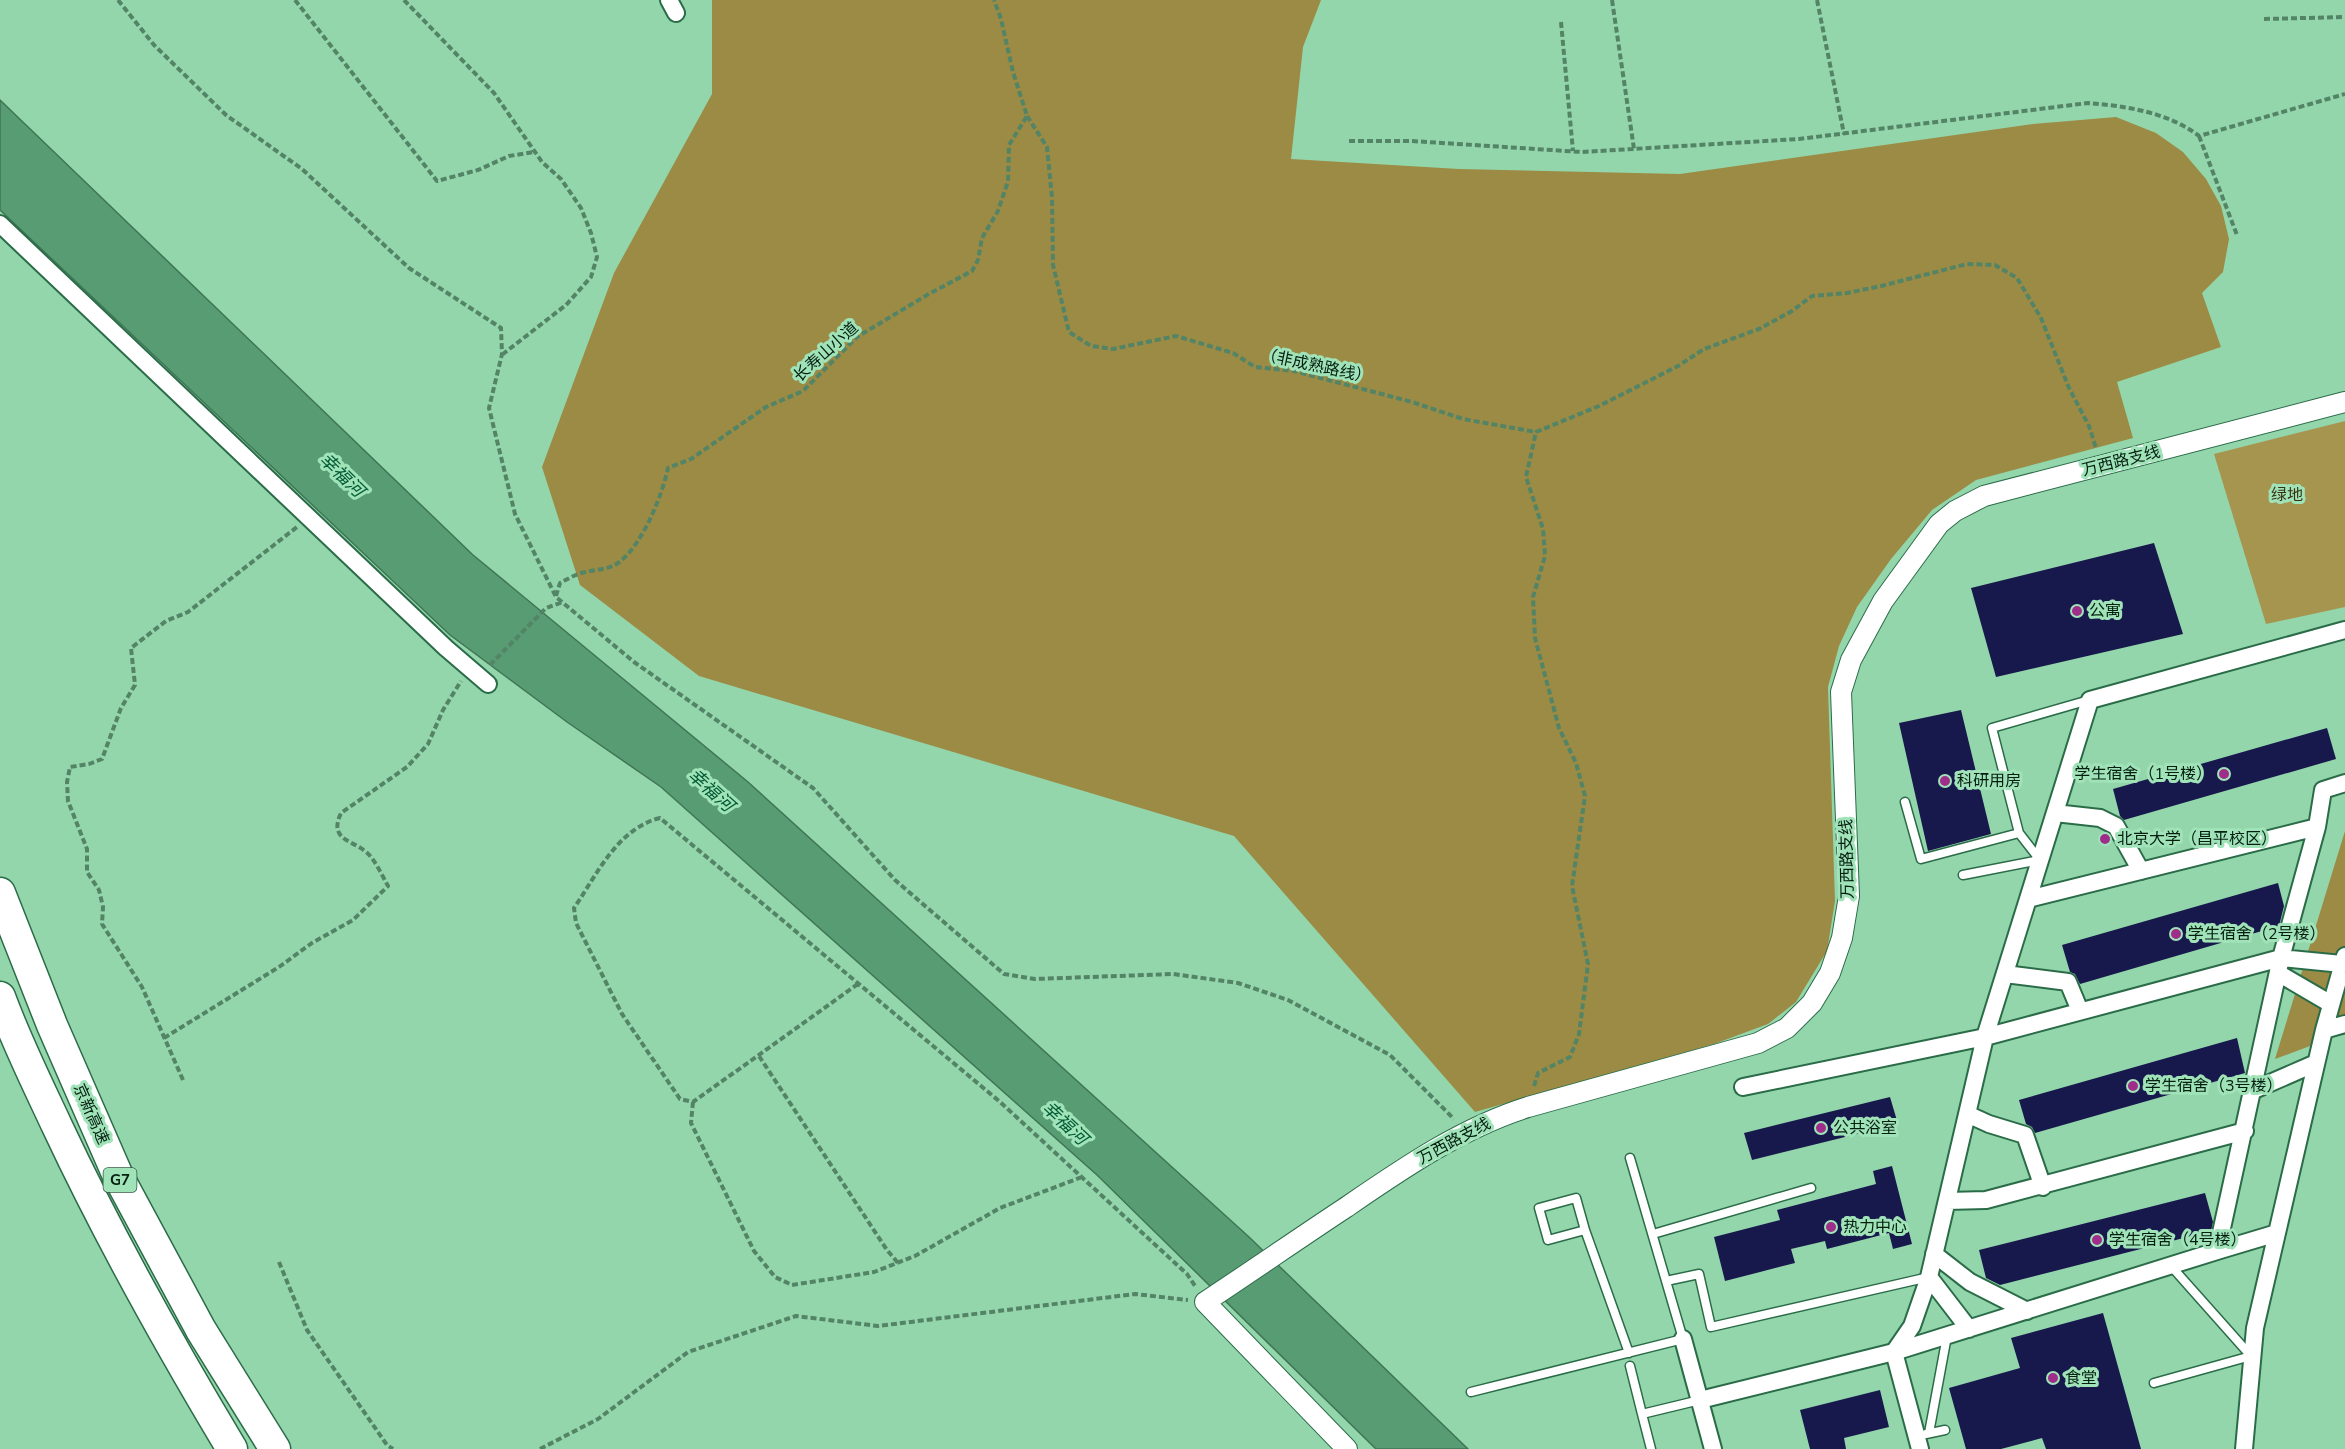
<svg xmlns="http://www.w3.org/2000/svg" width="2345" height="1449" font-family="'Nunito Sans','Noto Sans SC',sans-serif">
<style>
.green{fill:#a6954f}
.forest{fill:#9b8b44}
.water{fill:#589c73;stroke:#3f7655;stroke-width:1.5}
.building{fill:#17184c}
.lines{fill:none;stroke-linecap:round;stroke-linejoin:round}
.service-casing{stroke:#2b6c48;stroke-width:11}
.minor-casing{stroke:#2b6c48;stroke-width:20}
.tertiary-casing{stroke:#2b6c48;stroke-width:22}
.motorway-casing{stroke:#2b6c48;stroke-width:33}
.path{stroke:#538466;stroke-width:4;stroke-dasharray:6 3;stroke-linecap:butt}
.service{stroke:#fff;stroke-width:8}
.minor{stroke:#fff;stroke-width:16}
.tertiary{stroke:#fff;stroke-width:20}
.motorway{stroke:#fff;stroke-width:30}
.poi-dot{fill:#9f2e8b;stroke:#a1e3b9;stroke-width:2}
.labels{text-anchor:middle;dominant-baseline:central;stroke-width:6;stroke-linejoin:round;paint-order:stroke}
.shield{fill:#a1e3b9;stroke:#335a43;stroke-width:1.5}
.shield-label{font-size:15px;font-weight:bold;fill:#041f10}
.street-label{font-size:16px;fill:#041f10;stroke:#a1e3b9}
.park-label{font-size:16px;fill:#383111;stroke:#a1e3b9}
.poi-label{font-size:16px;fill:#041f10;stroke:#a1e3b9;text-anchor:start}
.water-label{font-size:18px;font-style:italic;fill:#035b34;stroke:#a1e3b9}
</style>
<rect width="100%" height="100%" fill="#94d6ac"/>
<path class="green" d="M 2345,421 L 2345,607 L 2266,624 L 2214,454 Z"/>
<path class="forest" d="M 712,0 L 1321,0 L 1303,47 L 1291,159 L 1459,169 L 1680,174 L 2033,124 L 2116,117 L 2156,133 L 2183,152 L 2206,179 L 2221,206 L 2229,239 L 2223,272 L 2202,293 L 2221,347 L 2117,382 L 2133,438 L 1976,480 L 1932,510 L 1891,559 L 1857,607 L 1839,646 L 1828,687 L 1835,901 L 1827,951 L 1796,1002 L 1768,1024 L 1714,1044 L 1475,1112 L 1234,836 L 699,676 L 580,585 L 542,467 L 614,273 L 712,94 Z
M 2345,831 L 2345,1033 L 2275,1059 Z"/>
<path class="water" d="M 0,100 L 473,555 L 748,782 L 1249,1237 L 1468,1449 L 1376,1449 L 1097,1175 L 661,787 L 567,722 L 450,635 L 0,210 Z"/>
<path class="building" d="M 2154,543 L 2183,634 L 1996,677 L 1971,588 Z
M 1961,710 L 1991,834 L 1928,851 L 1899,723 Z
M 2327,728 L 2336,759 L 2124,820 L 2120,816 L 2113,789 Z
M 2278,883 L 2284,906 L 2279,926 L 2080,984 L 2075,974 L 2070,972 L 2062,945 Z
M 2237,1038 L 2245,1073 L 2035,1133 L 2032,1127 L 2026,1124 L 2019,1100 Z
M 1890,1097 L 1898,1124 L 1752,1160 L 1744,1133 Z
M 1892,1166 L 1912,1244 L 1893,1249 L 1889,1233 L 1827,1249 L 1825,1241 L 1791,1249 L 1795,1263 L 1725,1281 L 1714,1237 L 1780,1220 L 1777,1210 L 1876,1184 L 1873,1171 Z
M 2205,1193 L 2213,1222 L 2211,1231 L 2000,1285 L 1986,1278 L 1979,1250 Z
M 2103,1313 L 2141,1449 L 2046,1449 L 2042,1438 L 2001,1449 L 1966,1449 L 1949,1388 L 2020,1368 L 2011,1338 Z
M 1880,1390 L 1889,1427 L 1844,1438 L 1846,1449 L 1810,1449 L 1800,1410 Z"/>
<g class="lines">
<g class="service-casing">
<path id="service" d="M 1905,802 L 1921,859 L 2019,833
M 1963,875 L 2040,860 L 2019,833 L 1992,728 L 2089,700
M 1576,1198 L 1585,1230 L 1548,1240 L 1539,1208 Z
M 1585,1230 L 1629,1353
M 1653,1234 L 1811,1188
M 1666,1281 L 1699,1274 L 1711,1327 L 1929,1277
M 1630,1366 L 1642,1414
M 2154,1383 L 2251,1356 L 2171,1266
M 1471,1392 L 1683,1339 L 1630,1158
M 1929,1433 L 1947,1336
M 1926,1434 L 1945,1430
M 1651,1449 L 1642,1414 L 1700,1400"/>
</g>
<g class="minor-casing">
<path id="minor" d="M 669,0 L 676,13
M 0,224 L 446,648 L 488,684
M 2055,813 L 2100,818 L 2116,826 L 2141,871
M 2028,899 L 2317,827
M 2278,973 L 2331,1004
M 2005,974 L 2068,982 L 2080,1011
M 2324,1030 L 2345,1024
M 1743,1087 L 1985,1037 L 2281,958 L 2342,964
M 2254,1090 L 2316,1063
M 1967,1114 L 1989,1124 L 2025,1135 L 2043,1187
M 1947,1201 L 1986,1200 L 2245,1131
M 2277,1233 L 2217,1251 L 2281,958 L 2317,827 L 2323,790 L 2345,783
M 1934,1254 L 1970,1282 L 2027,1311
M 1929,1277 L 1969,1329
M 1683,1339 L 1713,1449
M 1700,1400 L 1894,1352 L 2217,1251
M 1920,1449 L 1894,1352 L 1912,1326 L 1929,1277 L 1985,1037 L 2090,700 L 2345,630
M 2244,1449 L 2255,1328 L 2324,1030 L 2345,956"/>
</g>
<g class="tertiary-casing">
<path id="tertiary" d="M 1347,1449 L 1205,1302 C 1252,1271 1298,1239 1345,1208 C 1402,1169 1461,1128 1528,1107 L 1758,1043 L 1787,1028 L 1812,1003 L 1830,973 L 1842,938 L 1849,896 L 1841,692 L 1851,660 L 1883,601 L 1939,524 L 1955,511 L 1984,496 L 2345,402"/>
</g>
<g class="motorway-casing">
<path id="motorway" d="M 0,893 L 52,1025 L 118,1176 L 201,1330 L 275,1449
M 0,997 C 16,1041 37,1083 57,1126 C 109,1237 169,1344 232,1449"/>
</g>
<path class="path" d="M 118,0 L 154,45 L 226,115 L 302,169 L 409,268 L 501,328 L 502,354 L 489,408 L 515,514 L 556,597 L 634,662 L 813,788 L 895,880 L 1004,974 L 1035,979 L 1173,974 L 1238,983 L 1288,1000 L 1390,1055 L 1454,1119
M 295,0 L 437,181 L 478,170 L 509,156 L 534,152
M 404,0 L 494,93 L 542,162 L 561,179 L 581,208 L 591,233 L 597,257 L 591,277 L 566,305 L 503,354
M 1612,0 L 1634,149
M 1817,0 L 1844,134
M 2264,19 L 2345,17
M 1561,22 L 1573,151
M 1027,116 L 1047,147 L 1052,198 L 1053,265 L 1069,332 L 1091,346 L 1113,349 L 1176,336 L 1233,353 L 1255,367 L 1294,371 L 1412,402 L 1463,419 L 1536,432
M 2199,136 L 2237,235
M 1349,141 L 1412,141 L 1582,152 L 1799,139 L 2088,103 C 2125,106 2168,112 2199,136 L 2345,94
M 556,596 L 560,583 C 568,579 577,573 586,572 C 597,569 608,570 618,563 C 642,546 662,496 668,468 L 691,459 L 766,407 L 803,391 L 857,337 L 927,295 L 972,271 L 978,260 L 982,238 L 998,211 L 1008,181 L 1009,145 L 1027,116 L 1013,72 L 1001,19 L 994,0
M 490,665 L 546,608 L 563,602
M 858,984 L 693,1102 L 680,1099 L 622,1014 L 576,923 L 574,908 C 598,873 617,829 660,818 L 999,1101 L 1187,1274 L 1195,1286
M 164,1038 L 279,967 L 312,943 L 353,920 L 388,886 C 383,877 378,866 371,857 C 357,839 327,843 341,813 L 407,767 L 428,744 L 443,710 L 461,681
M 759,1056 L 887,1250 L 898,1263
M 183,1080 L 142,987 L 102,924 L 103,907 L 99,890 L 87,872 L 87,849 L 68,801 L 67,782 L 70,767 L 89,764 L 102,759 L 121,708 L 135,685 L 131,648 L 166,621 L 188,612 L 297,527
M 1534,1086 L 1538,1073 L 1570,1057 L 1579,1034 L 1588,964 L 1572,886 L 1585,796 L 1576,763 L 1559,728 L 1535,638 L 1533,597 L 1545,556 L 1543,529 L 1526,477 L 1536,432 L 1599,406 L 1678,366 L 1704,349 L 1759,329 L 1792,311 L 1812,296 L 1847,293 L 1881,286 L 1967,264 L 1995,265 L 2017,278 L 2041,318 L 2069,388 L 2089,426 L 2096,448
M 693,1102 L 691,1123 L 754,1251 L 775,1277 L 792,1285 L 874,1272 L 915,1256 L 1000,1208 L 1082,1177
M 279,1262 L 307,1330 L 387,1445 L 393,1449
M 540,1449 L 598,1419 L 688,1352 L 796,1316 L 878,1326 L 1135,1294 L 1188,1300"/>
<use href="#service" class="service"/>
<use href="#minor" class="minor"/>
<use href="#tertiary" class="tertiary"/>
<use href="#motorway" class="motorway"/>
</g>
<g class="poi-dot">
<circle cx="2077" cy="611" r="6"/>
<circle cx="2224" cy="774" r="6"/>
<circle cx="1945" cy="781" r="6"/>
<circle cx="2105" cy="839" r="6"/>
<circle cx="2176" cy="934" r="6"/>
<circle cx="2133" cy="1086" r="6"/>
<circle cx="1821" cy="1128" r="6"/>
<circle cx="1831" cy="1227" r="6"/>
<circle cx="2097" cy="1240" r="6"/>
<circle cx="2053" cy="1378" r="6"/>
</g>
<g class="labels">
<rect class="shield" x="103.5" y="1168" width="33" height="24" rx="4.5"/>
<g class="shield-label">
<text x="120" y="1180">G7</text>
</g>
<g class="street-label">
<text transform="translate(826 352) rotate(-42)">长寿山小道</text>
<text transform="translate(1316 366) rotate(12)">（非成熟路线）</text>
<text transform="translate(2121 461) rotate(-14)">万西路支线</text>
<text transform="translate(1847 859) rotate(-91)">万西路支线</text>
<text transform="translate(91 1114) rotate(66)">京新高速</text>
<text transform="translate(1454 1141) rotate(-28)">万西路支线</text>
</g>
<g class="park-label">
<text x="2287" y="495">绿地</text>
</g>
<g class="poi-label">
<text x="2089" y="611">公寓</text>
<text x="2212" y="774" text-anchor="end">学生宿舍（1号楼）</text>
<text x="1957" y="781">科研用房</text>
<text x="2117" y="839">北京大学（昌平校区）</text>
<text x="2188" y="934">学生宿舍（2号楼）</text>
<text x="2145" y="1086">学生宿舍（3号楼）</text>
<text x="1833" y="1128">公共浴室</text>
<text x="1843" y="1227">热力中心</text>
<text x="2109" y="1240">学生宿舍（4号楼）</text>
<text x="2065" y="1378">食堂</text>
</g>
<g class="water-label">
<text transform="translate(342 475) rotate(44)">幸福河</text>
<text transform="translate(711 790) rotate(42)">幸福河</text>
<text transform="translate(1065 1123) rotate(43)">幸福河</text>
</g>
</g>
</svg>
